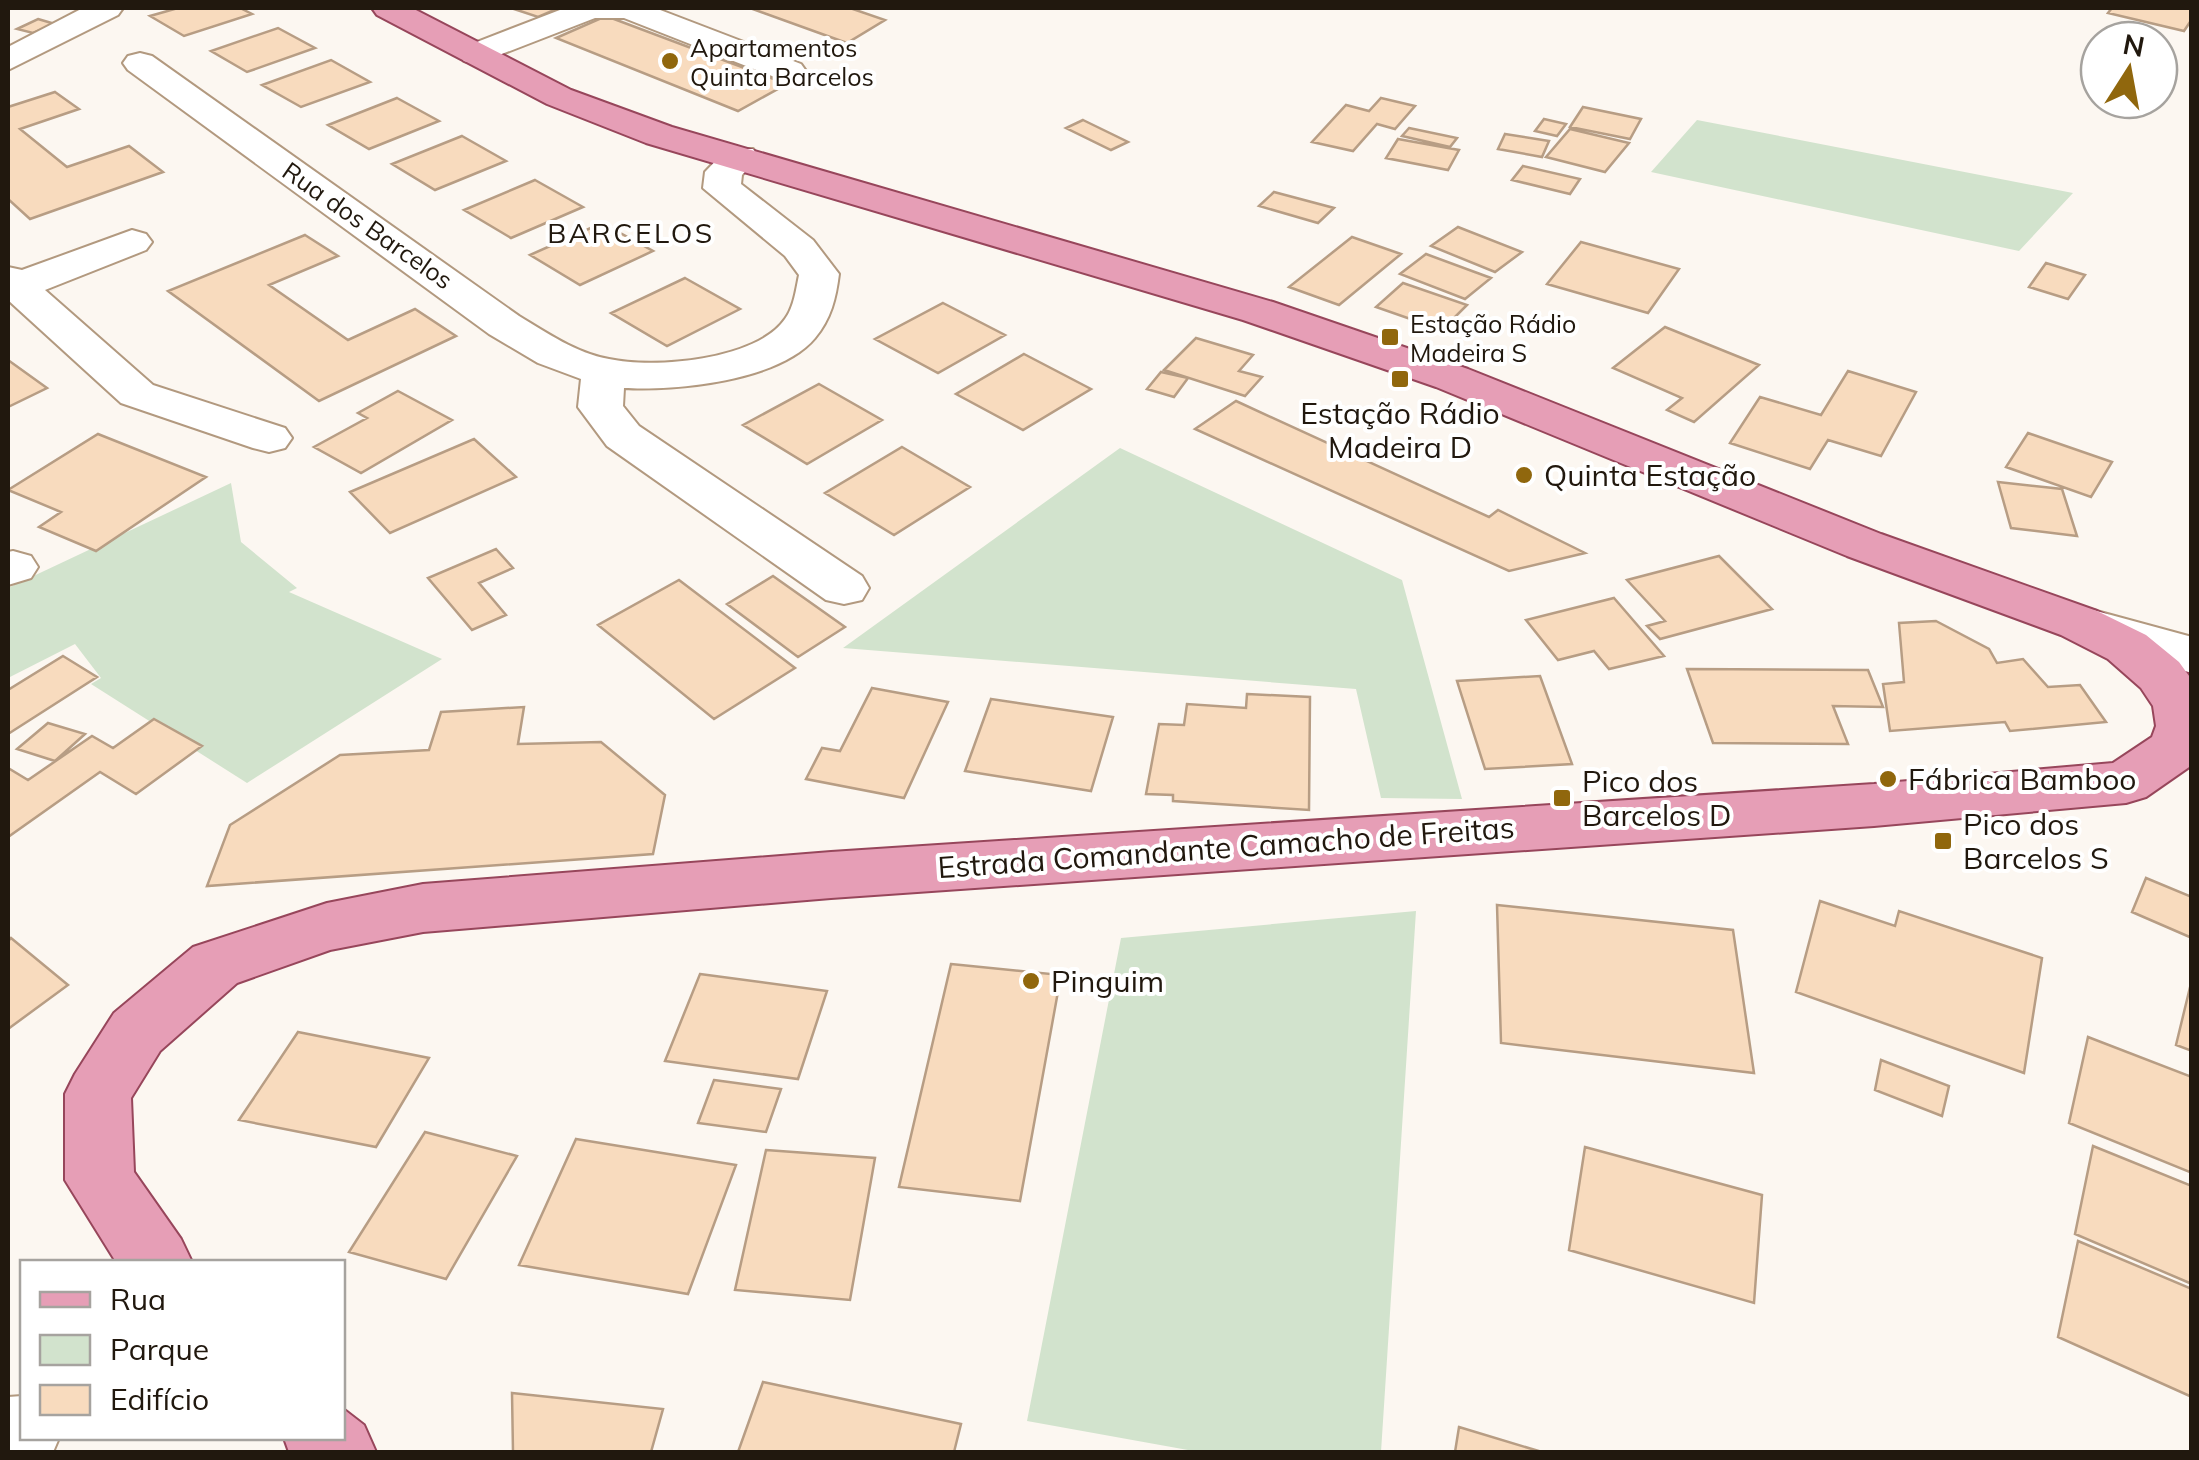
<svg xmlns="http://www.w3.org/2000/svg" width="2199" height="1460" font-family="Mulish,sans-serif">
<style>
.green{fill:#d2e3cd}
.building{fill:#f8dbbe;stroke:#b79d84;stroke-width:2.5}
.lines{fill:none;stroke-linecap:round;stroke-linejoin:round}
.minor-casing{stroke:#b2997f;stroke-width:4}
.major-casing{stroke:#97465b;stroke-width:4}
.minor{fill:#fff;fill-rule:evenodd}
.major{fill:#e69eb6;fill-rule:evenodd}
.poi-dot{fill:#90670d;stroke:#fff;stroke-width:4}
.labels{text-anchor:middle;dominant-baseline:central;stroke-width:8;stroke-linejoin:round;paint-order:stroke}
.far-poi-label{font-size:25px;fill:#21180e;stroke:#fff;text-anchor:start}
.far-street-label{font-size:25px;fill:#21180e;stroke:#fff}
.far-neighbourhood-label{font-size:28px;letter-spacing:2.5px;fill:#21180e;stroke:#fff}
.poi-label{font-size:30px;fill:#21180e;stroke:#fff;text-anchor:start}
.street-label{font-size:30px;fill:#21180e;stroke:#fff}
</style>
<rect width="100%" height="100%" fill="#fcf7f1"/>
<path class="green" d="M 1697,120 L 2073,193 L 2019,251 L 1651,172 Z
M 1120,448 L 1402,580 L 1462,799 L 1381,798 L 1356,689 L 843,648 Z
M 231,483 L 241,542 L 297,588 L 289,592 L 442,659 L 247,783 L 91,684 L 101,678 L 75,644 L 8,678 L 8,588 Z
M 1416,911 L 1381,1452 L 1199,1452 L 1027,1421 L 1121,938 Z"/>
<path class="building" d="M 178,8 L 240,8 L 252,14 L 184,36 L 150,16 Z
M 511,8 L 559,8 L 538,17 Z
M 750,8 L 850,8 L 885,20 L 847,43 Z
M 2112,8 L 2192,8 L 2192,19 L 2184,31 L 2108,13 Z
M 606,16 L 787,84 L 738,111 L 556,38 Z
M 38,19 L 55,24 L 33,33 L 17,29 Z
M 278,28 L 315,48 L 247,72 L 211,51 Z
M 331,60 L 370,82 L 301,107 L 262,85 Z
M 55,92 L 79,109 L 20,129 L 67,167 L 129,146 L 163,172 L 30,219 L 8,199 L 8,107 Z
M 397,98 L 439,121 L 369,149 L 328,125 Z
M 1381,98 L 1415,106 L 1395,129 L 1377,124 L 1353,151 L 1312,142 L 1346,105 L 1369,111 Z
M 1583,107 L 1641,119 L 1630,139 L 1570,127 Z
M 1544,119 L 1566,124 L 1557,136 L 1535,131 Z
M 1083,120 L 1128,142 L 1111,150 L 1066,128 Z
M 1409,128 L 1457,138 L 1450,147 L 1402,136 Z
M 1570,129 L 1629,143 L 1605,172 L 1546,157 Z
M 1505,134 L 1549,141 L 1542,157 L 1498,149 Z
M 462,136 L 506,161 L 435,190 L 392,164 Z
M 1398,139 L 1459,150 L 1448,170 L 1386,158 Z
M 1523,166 L 1580,179 L 1570,194 L 1512,180 Z
M 535,180 L 583,207 L 511,238 L 464,210 Z
M 1274,192 L 1334,208 L 1318,223 L 1259,206 Z
M 602,223 L 653,251 L 580,285 L 530,255 Z
M 1458,227 L 1522,252 L 1495,272 L 1431,246 Z
M 305,235 L 338,256 L 269,285 L 348,340 L 415,309 L 456,336 L 319,401 L 168,291 Z
M 1352,237 L 1401,254 L 1339,305 L 1289,287 Z
M 1581,242 L 1679,269 L 1648,313 L 1547,284 Z
M 1426,254 L 1491,278 L 1465,299 L 1400,274 Z
M 2046,263 L 2085,275 L 2068,299 L 2029,287 Z
M 685,278 L 740,309 L 667,346 L 611,313 Z
M 1403,283 L 1467,305 L 1442,330 L 1376,307 Z
M 943,303 L 1005,335 L 938,373 L 875,339 Z
M 1665,327 L 1759,365 L 1694,422 L 1667,410 L 1682,398 L 1613,368 Z
M 1196,338 L 1253,355 L 1239,371 L 1262,377 L 1245,396 L 1164,370 Z
M 1024,354 L 1091,389 L 1023,430 L 956,394 Z
M 8,360 L 47,388 L 8,407 Z
M 1848,371 L 1916,392 L 1881,456 L 1828,440 L 1810,469 L 1730,443 L 1760,397 L 1821,415 Z
M 1161,372 L 1188,378 L 1174,397 L 1147,389 Z
M 819,384 L 882,420 L 807,464 L 743,425 Z
M 398,391 L 452,420 L 361,473 L 314,447 L 367,418 L 358,413 Z
M 1236,401 L 1489,517 L 1498,510 L 1585,553 L 1509,571 L 1195,429 Z
M 2028,433 L 2112,462 L 2091,497 L 2006,467 Z
M 98,434 L 206,477 L 96,551 L 39,527 L 61,512 L 8,490 Z
M 474,439 L 516,477 L 390,533 L 350,492 Z
M 902,447 L 970,487 L 894,535 L 825,493 Z
M 1998,482 L 2062,489 L 2077,536 L 2011,528 Z
M 496,549 L 513,568 L 479,583 L 506,615 L 472,630 L 428,578 Z
M 1719,556 L 1772,609 L 1660,639 L 1647,626 L 1665,621 L 1627,580 Z
M 773,576 L 845,627 L 798,657 L 727,604 Z
M 679,580 L 795,668 L 714,719 L 598,625 Z
M 1614,598 L 1664,656 L 1609,669 L 1594,651 L 1558,660 L 1526,620 Z
M 1936,621 L 1989,649 L 1997,663 L 2023,659 L 2048,687 L 2080,685 L 2106,722 L 2010,731 L 2005,722 L 1890,731 L 1883,684 L 1904,682 L 1899,623 Z
M 63,656 L 97,677 L 8,734 L 8,690 Z
M 1687,669 L 1868,670 L 1883,707 L 1833,706 L 1848,744 L 1713,743 Z
M 1540,676 L 1572,764 L 1485,769 L 1457,681 Z
M 872,688 L 948,702 L 904,798 L 806,779 L 822,748 L 840,751 Z
M 1247,694 L 1310,697 L 1309,810 L 1173,801 L 1173,795 L 1146,794 L 1159,724 L 1184,725 L 1187,704 L 1246,708 Z
M 991,699 L 1113,717 L 1091,791 L 965,771 Z
M 524,707 L 518,744 L 601,742 L 665,795 L 653,854 L 207,886 L 230,825 L 340,755 L 429,750 L 441,712 Z
M 154,719 L 202,746 L 136,794 L 100,772 L 8,837 L 8,768 L 28,780 L 92,736 L 113,748 Z
M 48,723 L 85,734 L 55,761 L 17,749 Z
M 2146,878 L 2192,897 L 2192,938 L 2132,912 Z
M 1820,901 L 1895,926 L 1899,911 L 2042,958 L 2024,1073 L 1796,992 Z
M 1497,905 L 1733,930 L 1754,1073 L 1501,1043 Z
M 11,938 L 68,985 L 8,1029 L 8,941 Z
M 951,964 L 1061,975 L 1020,1201 L 899,1187 Z
M 700,974 L 827,991 L 798,1079 L 665,1061 Z
M 2192,979 L 2192,1051 L 2176,1045 Z
M 298,1032 L 429,1058 L 376,1147 L 239,1120 Z
M 2088,1037 L 2192,1077 L 2192,1173 L 2069,1123 Z
M 1881,1060 L 1949,1086 L 1942,1116 L 1875,1090 Z
M 714,1080 L 781,1089 L 766,1132 L 698,1123 Z
M 425,1132 L 517,1156 L 446,1279 L 349,1252 Z
M 576,1139 L 736,1165 L 688,1294 L 519,1265 Z
M 2093,1146 L 2192,1186 L 2192,1284 L 2075,1234 Z
M 1585,1147 L 1762,1195 L 1754,1303 L 1569,1250 Z
M 766,1150 L 875,1158 L 850,1300 L 735,1290 Z
M 2078,1241 L 2192,1289 L 2192,1397 L 2058,1337 Z
M 763,1382 L 961,1424 L 954,1452 L 738,1452 Z
M 512,1393 L 663,1409 L 651,1452 L 513,1452 Z
M 1459,1427 L 1542,1452 L 1455,1452 Z"/>
<g class="lines">
<g class="minor-casing">
<path id="minor" d="M 83,8 L 123,8 L 118,15 L 8,70 L 8,47 Z
M 565,8 L 655,8 L 801,64 L 806,71 L 801,78 L 777,78 L 624,18 L 595,18 L 476,64 L 464,61 L 459,54 L 464,47 Z
M 140,53 L 152,56 L 519,316 C 547,333 576,353 609,359 C 654,369 757,360 785,319 C 794,307 796,289 799,275 L 785,256 L 703,188 L 705,172 L 727,149 L 753,149 L 759,157 L 742,175 L 741,184 L 813,240 L 839,274 C 836,298 831,319 815,338 C 779,381 676,391 624,388 L 623,406 L 639,426 L 862,576 L 869,588 L 862,600 L 844,604 L 826,600 L 607,446 L 578,407 L 581,379 L 538,363 L 489,334 L 128,70 L 123,63 L 128,56 Z
M 132,230 L 146,234 L 152,242 L 146,250 L 45,290 L 153,385 L 285,428 L 292,438 L 285,448 L 269,452 L 253,448 L 121,403 L 8,300 L 8,267 L 22,270 Z
M 13,551 L 31,556 L 38,567 L 31,578 L 8,585 L 8,552 Z
M 2089,609 L 2192,637 L 2192,673 L 2071,638 L 2063,626 L 2071,614 Z
M 22,1396 L 22,1438 L 59,1438 L 53,1452 L 8,1452 L 8,1397 Z"/>
</g>
<g class="major-casing">
<path id="major" d="M 372,8 L 412,8 L 571,90 L 672,127 L 1273,302 L 1468,369 L 1881,534 L 2097,611 L 2146,635 L 2179,662 L 2192,680 L 2192,765 L 2146,797 L 2126,803 L 1874,826 L 831,898 L 423,932 L 330,950 L 237,983 L 160,1051 L 131,1098 L 134,1172 L 181,1239 L 192,1262 L 116,1262 L 65,1180 L 65,1094 L 75,1074 L 114,1013 L 193,947 L 327,903 L 423,884 L 831,852 L 1874,784 L 2113,763 L 2152,737 L 2156,726 L 2153,706 L 2141,688 L 2108,659 L 2061,635 L 1847,556 L 1436,387 L 1243,320 L 646,143 L 547,104 L 377,15 Z
M 342,1408 L 364,1425 L 376,1452 L 289,1452 L 284,1438 L 342,1438 Z"/>
</g>
<use href="#minor" class="minor"/>
<use href="#major" class="major"/>
</g>
<g class="poi-dot">
<circle cx="670" cy="61" r="10"/>
<rect x="1380" y="327" width="20" height="20" rx="5"/>
<rect x="1390" y="369" width="20" height="20" rx="5"/>
<circle cx="1524" cy="475" r="10"/>
<circle cx="1888" cy="779" r="10"/>
<rect x="1552" y="788" width="20" height="20" rx="5"/>
<rect x="1933" y="831" width="20" height="20" rx="5"/>
<circle cx="1031" cy="981" r="10"/>
</g>
<g class="labels">
<g class="far-poi-label">
<text x="690" y="47">Apartamentos<tspan x="690" dy="29">Quinta Barcelos</tspan></text>
<text x="1410" y="323">Estação Rádio<tspan x="1410" dy="29">Madeira S</tspan></text>
</g>
<g class="far-street-label">
<text transform="translate(368 225) rotate(35)">Rua dos Barcelos</text>
</g>
<g class="far-neighbourhood-label">
<text x="631" y="232">BARCELOS</text>
</g>
<g class="poi-label">
<text x="1400" y="413" text-anchor="middle">Estação Rádio<tspan x="1400" dy="34">Madeira D</tspan></text>
<text x="1544" y="475">Quinta Estação</text>
<text x="1908" y="779">Fábrica Bamboo</text>
<text x="1582" y="781">Pico dos<tspan x="1582" dy="34">Barcelos D</tspan></text>
<text x="1963" y="824">Pico dos<tspan x="1963" dy="34">Barcelos S</tspan></text>
<text x="1051" y="981">Pinguim</text>
</g>
<g class="street-label">
<text transform="translate(1226 847) rotate(-4)">Estrada Comandante Camacho de Freitas</text>
</g>
</g>
<rect width="2199" height="1460" fill="none" stroke="#21180e" stroke-width="20"/>
<rect x="20" y="1260" width="325" height="180" fill="#ffffff" stroke="#a6a39f" stroke-width="2.5"/>
<rect x="40" y="1292" width="50" height="15" fill="#e69eb6" stroke="#a6a39f" stroke-width="2.5"/>
<text x="110" y="1310" font-size="30" fill="#21180e">Rua</text>
<rect x="40" y="1335" width="50" height="30" fill="#d2e3cd" stroke="#a6a39f" stroke-width="2.5"/>
<text x="110" y="1360" font-size="30" fill="#21180e">Parque</text>
<rect x="40" y="1385" width="50" height="30" fill="#f8dbbe" stroke="#a6a39f" stroke-width="2.5"/>
<text x="110" y="1410" font-size="30" fill="#21180e">Edifício</text>
<g transform="translate(2129 70) rotate(11)"><circle r="48" fill="#ffffff" stroke="#a6a39f" stroke-width="2.5"/>
<path d="M0-8L18 38L0 25L-18 38Z" fill="#90670d"/>
<text y="-15" font-size="28" font-weight="bold" text-anchor="middle" fill="#21180e">N</text>
</g>
</svg>
